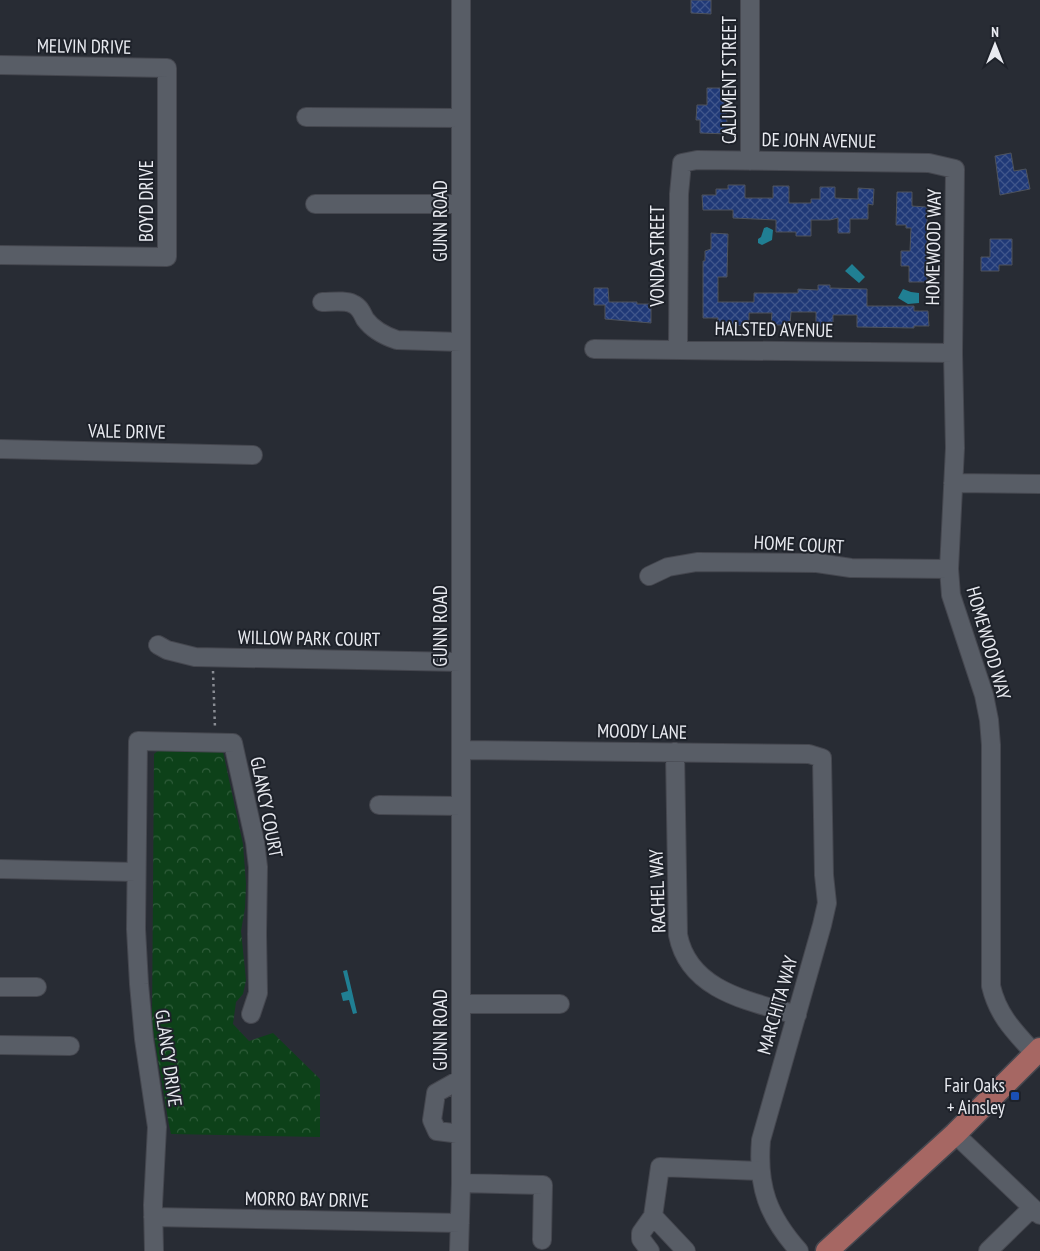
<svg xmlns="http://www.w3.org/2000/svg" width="1040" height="1251" font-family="'PT Sans Narrow',sans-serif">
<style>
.park{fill:url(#park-crowns)}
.water{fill:#207f93}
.building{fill:url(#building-cross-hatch);stroke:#4e535c}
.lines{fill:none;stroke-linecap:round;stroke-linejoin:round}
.minor-casing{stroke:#45474f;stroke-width:20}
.major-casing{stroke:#45474f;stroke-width:25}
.path{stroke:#8a8d94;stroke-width:2.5;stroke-dasharray:2.5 4;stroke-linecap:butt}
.minor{stroke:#585d66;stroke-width:18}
.major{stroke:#a66763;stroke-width:22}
.transit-dot{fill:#1a4fb4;stroke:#1e222a;stroke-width:2}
.labels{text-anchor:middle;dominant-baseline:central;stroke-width:4;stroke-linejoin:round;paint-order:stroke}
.street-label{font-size:19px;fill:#e8eaf0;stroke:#1e222a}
.poi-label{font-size:19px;fill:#e8eaf0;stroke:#1e222a;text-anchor:end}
</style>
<defs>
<pattern id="park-crowns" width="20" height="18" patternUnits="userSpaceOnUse" patternTransform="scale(1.25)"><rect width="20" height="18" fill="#0d4119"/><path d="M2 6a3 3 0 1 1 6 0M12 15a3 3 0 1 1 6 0" fill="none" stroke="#305d3b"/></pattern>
<pattern id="building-cross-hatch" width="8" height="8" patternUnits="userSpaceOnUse" patternTransform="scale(1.25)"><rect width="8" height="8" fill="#203977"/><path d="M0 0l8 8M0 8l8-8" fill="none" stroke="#40568b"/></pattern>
</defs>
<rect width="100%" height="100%" fill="#282c34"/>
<path class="park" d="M 207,748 L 223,752 L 243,844 L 246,884 L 245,908 L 241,931 L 246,980 L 243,994 L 236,1002 L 233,1024 L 249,1041 L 273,1033 L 320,1079 L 320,1137 L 171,1134 L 169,1125 L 152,1024 L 154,754 L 159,750 Z"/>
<path class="water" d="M 767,227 L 773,230 L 772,240 L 762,245 L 758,243 L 758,239 L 761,237 L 764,228 Z
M 852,264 L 865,277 L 859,283 L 845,271 Z
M 903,289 L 911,292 L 919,293 L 919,303 L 908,304 L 898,298 Z
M 347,970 L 357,1013 L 353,1014 L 349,1000 L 343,1001 L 341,993 L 348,991 L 343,971 Z"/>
<path class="building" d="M 691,0 L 711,0 L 711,14 L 691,13 Z
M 707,88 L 724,88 L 728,134 L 700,133 L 700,120 L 696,120 L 697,105 L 707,105 Z
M 1011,153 L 1014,171 L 1026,169 L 1030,189 L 1000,195 L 995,156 Z
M 728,185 L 745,185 L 745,198 L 773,198 L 773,186 L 789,186 L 789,203 L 811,203 L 811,199 L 820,199 L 820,187 L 835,187 L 835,198 L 858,199 L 858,188 L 874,189 L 873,205 L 868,204 L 868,219 L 850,219 L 850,233 L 838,233 L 838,218 L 830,220 L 811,220 L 811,236 L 796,236 L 796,232 L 776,232 L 776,220 L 733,218 L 733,210 L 703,210 L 702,195 L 716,195 L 716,189 L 728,189 Z
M 897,192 L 912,192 L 912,206 L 927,207 L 927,282 L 909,282 L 909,266 L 901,266 L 901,251 L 910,251 L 911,228 L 906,228 L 906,225 L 896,225 Z
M 711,233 L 728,234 L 727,277 L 718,277 L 718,302 L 754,302 L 754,293 L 798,293 L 798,289 L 818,290 L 818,285 L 830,285 L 830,288 L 867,289 L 867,306 L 914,306 L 914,311 L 928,311 L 929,326 L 914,326 L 914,328 L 857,327 L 857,315 L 833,315 L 833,326 L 816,326 L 816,312 L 791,312 L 790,325 L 771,325 L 772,313 L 749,313 L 749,326 L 731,325 L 731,322 L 717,322 L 718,318 L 703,318 L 703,261 L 705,261 L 705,251 L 711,249 Z
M 990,239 L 1012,239 L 1012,265 L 999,265 L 999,271 L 981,271 L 981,257 L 990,257 Z
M 594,288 L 608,288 L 609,302 L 637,302 L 637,304 L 651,304 L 651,323 L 605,319 L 605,305 L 594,305 Z"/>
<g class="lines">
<g class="minor-casing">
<path id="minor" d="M 0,65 L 167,68 L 167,257 L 0,255
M 306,117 L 461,118
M 750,161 L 750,0
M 315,204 L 461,204
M 322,302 C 332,302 345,300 353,304 C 360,307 362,313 365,319 C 373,330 385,336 397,340 L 461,342
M 594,349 L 953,353
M 678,349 L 679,194 L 682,163 L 697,160 L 929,163 L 955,169 L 953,353 L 955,448 L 949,569 L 951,595 L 984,695 L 989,720 L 991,745 L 991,986 C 998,1016 1015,1032 1035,1054
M 0,449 L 253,455
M 953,483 L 1040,484
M 649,576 L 668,567 L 697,562 L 817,563 L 851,568 L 949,569
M 158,645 L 167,650 L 195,657 L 461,662
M 461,750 L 809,754 L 822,758 L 824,875 L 827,903 L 822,925 L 761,1140 C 757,1187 768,1216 799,1251
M 675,752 L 678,935 C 689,991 749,1001 797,1015
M 379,805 L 461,806
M 0,869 L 136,872
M 0,987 L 37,987
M 461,1004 L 560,1004
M 0,1045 L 70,1046
M 461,1079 L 436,1093 L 432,1120 L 437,1131 L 461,1134
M 955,1134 L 1040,1215
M 461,1183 L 543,1185 L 542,1240
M 653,1216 L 660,1167 L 760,1171
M 153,1217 L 460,1223
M 154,1251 L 153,1205 L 157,1127 L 144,1039 L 139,984 L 136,929 L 138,741 L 233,743 L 255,842 L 258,867 L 257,934 L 258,993 L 251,1014
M 459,1251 L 461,1183 L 461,0
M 650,1251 L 641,1239 L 641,1233 L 653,1216 L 686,1251
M 988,1251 L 1032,1208"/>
</g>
<g class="major-casing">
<path id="major" d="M 827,1251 L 955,1134 L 1040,1049"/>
</g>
<path class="path" d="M 213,671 L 215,728"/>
<use href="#minor" class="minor"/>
<use href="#major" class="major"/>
</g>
<rect class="transit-dot" x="1010" y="1091" width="10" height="10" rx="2.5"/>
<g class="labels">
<g class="street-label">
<text transform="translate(84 46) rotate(1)">MELVIN DRIVE</text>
<text transform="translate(729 80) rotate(-90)">CALUMENT STREET</text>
<text transform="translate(819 140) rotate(1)">DE JOHN AVENUE</text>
<text transform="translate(146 201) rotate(-90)">BOYD DRIVE</text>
<text transform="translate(440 221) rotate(-90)">GUNN ROAD</text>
<text transform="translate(933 247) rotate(-89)">HOMEWOOD WAY</text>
<text transform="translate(657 256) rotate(-90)">VONDA STREET</text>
<text transform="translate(774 329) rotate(1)">HALSTED AVENUE</text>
<text transform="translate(127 431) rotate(1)">VALE DRIVE</text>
<text transform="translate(799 544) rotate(3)">HOME COURT</text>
<text transform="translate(440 626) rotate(-90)">GUNN ROAD</text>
<text transform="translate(309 638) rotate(1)">WILLOW PARK COURT</text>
<text transform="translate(989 643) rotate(74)">HOMEWOOD WAY</text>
<text transform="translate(642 731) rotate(1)">MOODY LANE</text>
<text transform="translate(267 807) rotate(79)">GLANCY COURT</text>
<text transform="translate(657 891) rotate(-92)">RACHEL WAY</text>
<text transform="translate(777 1005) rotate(-74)">MARCHITA WAY</text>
<text transform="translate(440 1030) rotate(-90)">GUNN ROAD</text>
<text transform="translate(169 1058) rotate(82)">GLANCY DRIVE</text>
<text transform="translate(307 1199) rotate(1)">MORRO BAY DRIVE</text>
</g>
<g class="poi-label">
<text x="1005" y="1085">Fair Oaks<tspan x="1005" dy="22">+ Ainsley</tspan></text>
</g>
</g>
<g transform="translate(995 45)" stroke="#1e222a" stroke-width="4" paint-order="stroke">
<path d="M0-4L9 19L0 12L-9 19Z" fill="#e8eaf0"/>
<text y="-8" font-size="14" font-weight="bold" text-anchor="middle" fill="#e8eaf0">N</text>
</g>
</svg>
